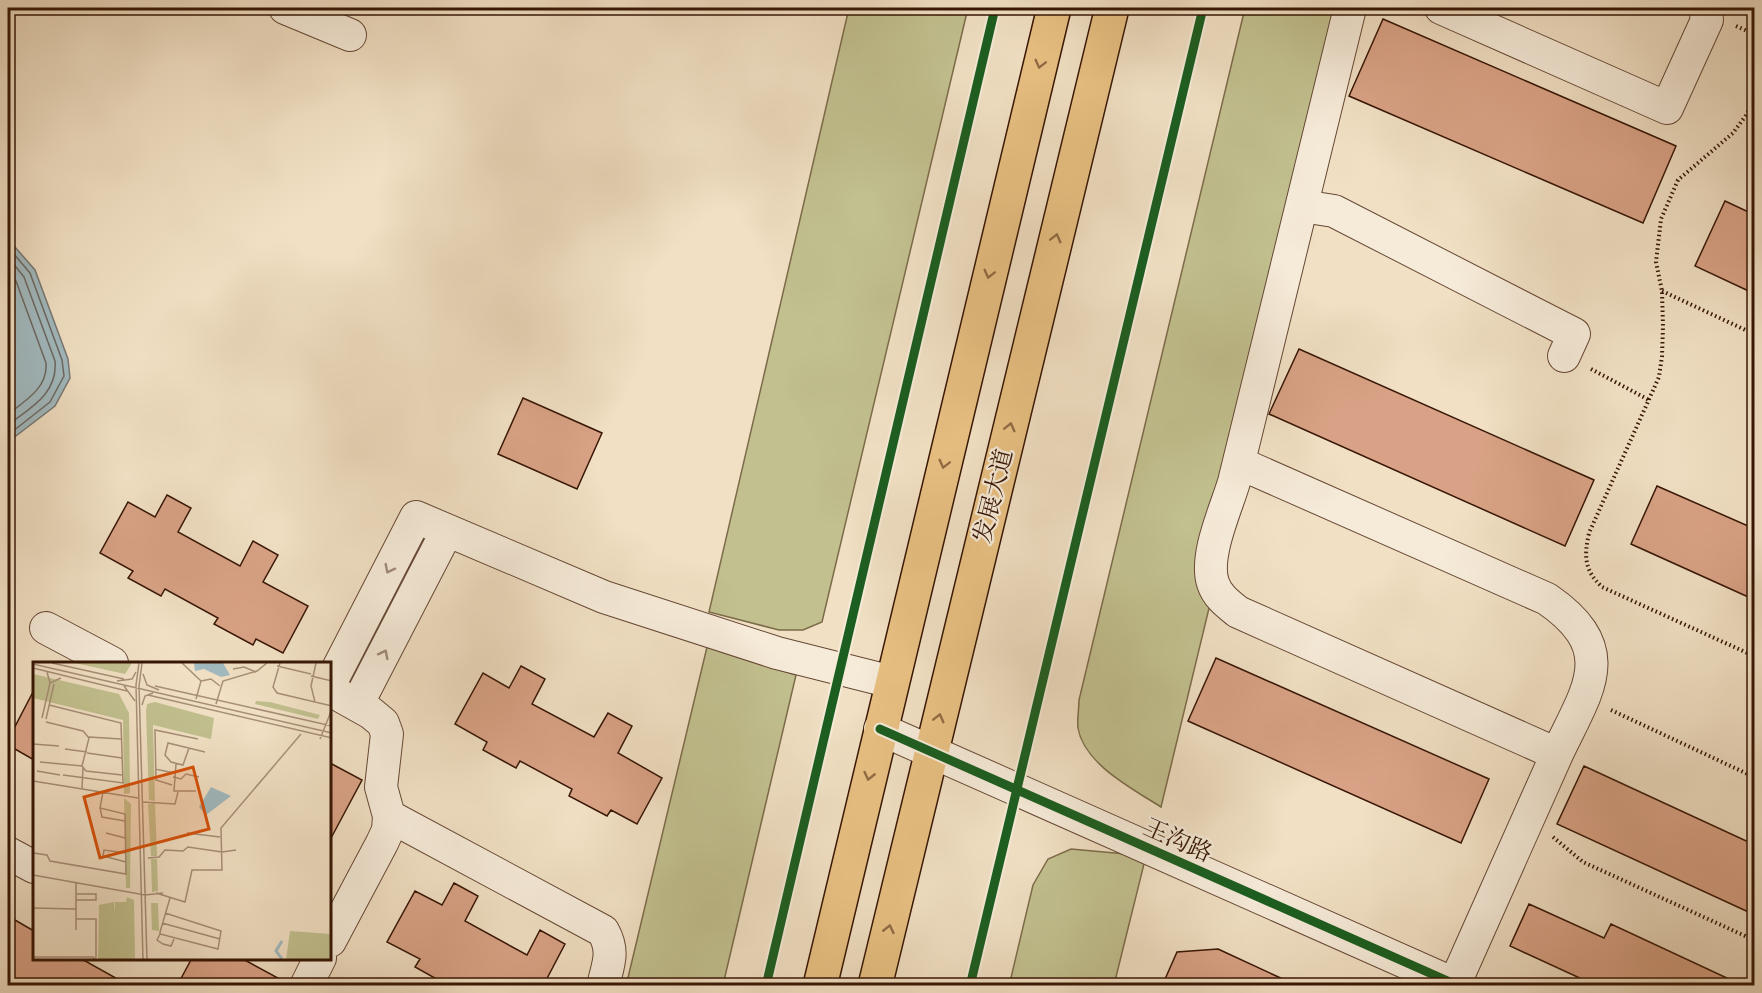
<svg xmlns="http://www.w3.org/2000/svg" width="1762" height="993" font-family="'IM FELL Great Primer','Noto Serif SC',serif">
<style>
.green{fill:#c2c08f;stroke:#7c6b4a;stroke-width:1.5}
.water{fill:#a1bac0;stroke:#777875;stroke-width:1.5}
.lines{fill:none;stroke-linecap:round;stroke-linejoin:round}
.shore{stroke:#6c6862;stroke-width:1.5}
.building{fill:#d9a286;stroke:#371605;stroke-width:1.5}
.minor-casing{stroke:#664835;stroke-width:34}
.major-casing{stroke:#371605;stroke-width:36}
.path{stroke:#371605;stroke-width:4;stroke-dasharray:1.5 3;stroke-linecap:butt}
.minor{stroke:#f6ebd9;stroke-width:32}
.major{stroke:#e8c082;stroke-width:33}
.cycleway-casing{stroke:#f6ebd9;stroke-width:13}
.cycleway{stroke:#1b5e20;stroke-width:9}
.oneway{stroke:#906b44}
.oneway2{stroke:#a08b7a}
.labels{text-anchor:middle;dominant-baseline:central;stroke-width:4.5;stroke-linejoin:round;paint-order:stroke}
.street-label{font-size:24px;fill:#371605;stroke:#f6ebd9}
.inset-river{fill:none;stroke:#a1bac0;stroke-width:3}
.inset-road{fill:none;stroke:#a78f78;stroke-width:1.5}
.view{fill:#d6520b;fill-opacity:0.15;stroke:#d6520b;stroke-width:3}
.inset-edge{fill:none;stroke:#371605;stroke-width:3}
</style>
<rect width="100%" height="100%" fill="#f1e0c4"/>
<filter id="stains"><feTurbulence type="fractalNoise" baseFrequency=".00333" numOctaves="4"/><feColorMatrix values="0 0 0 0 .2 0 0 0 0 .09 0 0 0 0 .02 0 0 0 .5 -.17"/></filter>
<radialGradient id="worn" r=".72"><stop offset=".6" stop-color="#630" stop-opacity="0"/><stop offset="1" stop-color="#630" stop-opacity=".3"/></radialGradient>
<path class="green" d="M 849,8 L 968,8 L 822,622 L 803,630 L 779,630 L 709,612 Z
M 1245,8 L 1354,8 L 1161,807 C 1133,789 1084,764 1078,728 C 1077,719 1079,709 1079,700 Z
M 707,647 L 796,675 L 723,985 L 626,986 Z
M 1071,849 L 1126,854 L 1144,864 L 1114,985 L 1009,986 L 1033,885 L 1048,859 Z"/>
<path class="water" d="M 8,239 L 35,270 L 68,359 L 70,378 L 55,406 L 8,442 Z"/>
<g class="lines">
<path class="shore" d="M 8,247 L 30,273 L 62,360 L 64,376 L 50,402 L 8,435
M 8,257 L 24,277 L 55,361 C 58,394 30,408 8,425
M 8,271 L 16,281 L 46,363 C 48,388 25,401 8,414"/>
</g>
<path class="building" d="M 1383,19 L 1676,146 L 1643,223 L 1349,96 Z
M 1725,201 L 1755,215 L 1755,294 L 1695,266 Z
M 1299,349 L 1594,480 L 1565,546 L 1269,414 Z
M 523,398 L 602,433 L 577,489 L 498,454 Z
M 1657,486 L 1755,529 L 1755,600 L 1631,544 Z
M 167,495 L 191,508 L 178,532 L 240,566 L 253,541 L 278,555 L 263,582 L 308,606 L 283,653 L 256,639 L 253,645 L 214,624 L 218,618 L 165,589 L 161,596 L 128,578 L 133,571 L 100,553 L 128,502 L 155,517 Z
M 1216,658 L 1489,779 L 1461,843 L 1188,721 Z
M 521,666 L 545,679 L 532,704 L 594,737 L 608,713 L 632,726 L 618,753 L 662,778 L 637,824 L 611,810 L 607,816 L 569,796 L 572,789 L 520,761 L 516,768 L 483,750 L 487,742 L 455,724 L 483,673 L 509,688 Z
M 34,690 L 34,760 L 8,745 L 8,740 Z
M 330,763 L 362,780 L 330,840 Z
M 1584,766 L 1755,845 L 1755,915 L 1557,824 Z
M 454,883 L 478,896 L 465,921 L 527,955 L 540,930 L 565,944 L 543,986 L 449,986 L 415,967 L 420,959 L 387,942 L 415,891 L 442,905 Z
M 1529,904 L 1604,938 L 1611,924 L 1744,986 L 1597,986 L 1510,946 Z
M 8,916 L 34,931 L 34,958 L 80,958 L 130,986 L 19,986 L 8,979 Z
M 1218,949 L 1298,986 L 1162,986 L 1177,952 Z
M 192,958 L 241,958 L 289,984 L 288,986 L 177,986 Z"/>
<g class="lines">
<g class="minor-casing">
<path id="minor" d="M 285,8 L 350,35
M 1350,8 L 1234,482 C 1226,509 1204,556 1213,583 C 1217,596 1228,604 1238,612 L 1557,754 L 1455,983
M 1441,8 L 1667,108 L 1707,20 L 1705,8
M 1302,206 L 1334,211 L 1574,334 L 1564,356
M 1239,463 L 1547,599 C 1621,650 1587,690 1557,754
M 46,628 L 112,663
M 330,684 L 416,517 L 604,597 L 777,653 L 892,682
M 330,690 L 371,713 L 383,723 L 387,734 L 381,787 L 389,816 L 388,830 L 382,843 L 330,941
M 357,705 L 447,531
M 880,729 L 1459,986
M 389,816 L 603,931 C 615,952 608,964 603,986
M 8,853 L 34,867
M 306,986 L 320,958"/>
</g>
<g class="major-casing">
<path id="major" d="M 820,986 L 1054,8
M 875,986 L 1112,8"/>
</g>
<path class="path" d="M 1736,26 L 1754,34
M 1754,99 L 1747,114 L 1733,133 L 1678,180 L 1661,219 L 1656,262 L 1662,291 L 1663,327 L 1662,356 L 1659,377 L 1589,533 C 1584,556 1584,570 1602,587 L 1754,656
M 1662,291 L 1754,334
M 1591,369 L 1649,400
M 1611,710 L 1754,777
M 1553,837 L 1583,862 L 1754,940"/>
<use href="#minor" class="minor"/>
<use href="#major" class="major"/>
<g class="cycleway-casing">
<path id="cycleway" d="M 880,729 L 1459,986
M 766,986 L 995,8
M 970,986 L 1203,8"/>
</g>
<use href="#cycleway" class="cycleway"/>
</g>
<defs><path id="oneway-chevron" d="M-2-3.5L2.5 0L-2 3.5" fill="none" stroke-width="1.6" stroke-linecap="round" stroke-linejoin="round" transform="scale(1.5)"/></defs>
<g class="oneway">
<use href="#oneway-chevron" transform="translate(1040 64) rotate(104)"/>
<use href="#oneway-chevron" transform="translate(1056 238) rotate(-76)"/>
<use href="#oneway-chevron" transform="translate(989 274) rotate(104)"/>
<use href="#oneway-chevron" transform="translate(1010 427) rotate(-76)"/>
<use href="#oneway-chevron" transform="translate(944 464) rotate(104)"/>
<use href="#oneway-chevron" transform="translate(939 718) rotate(-76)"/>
<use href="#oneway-chevron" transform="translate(869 776) rotate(103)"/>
<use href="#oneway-chevron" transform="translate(889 929) rotate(-77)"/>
</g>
<g class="oneway2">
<use href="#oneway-chevron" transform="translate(389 569) rotate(117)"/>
<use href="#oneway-chevron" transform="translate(384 654) rotate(-63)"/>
</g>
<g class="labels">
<g class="street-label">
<text transform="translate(993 496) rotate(-76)">发展大道</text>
<text transform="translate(1178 840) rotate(24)">王沟路</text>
</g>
</g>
<g transform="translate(33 662)">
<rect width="298" height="298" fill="#f1e0c4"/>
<path d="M 42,1 L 99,1 L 92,12 ZM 0,12 L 86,32 L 96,51 L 97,131 L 91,132 L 90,58 L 0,36 ZM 223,39 L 237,40 L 287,53 L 285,57 L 222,42 ZM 122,40 L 181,56 L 178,77 L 120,63 L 122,139 L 116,138 L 113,49 L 114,42 ZM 91,136 L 98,142 L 97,226 L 93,226 ZM 122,141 L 124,194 L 118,194 L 115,142 ZM 118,197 L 124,197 L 125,229 L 119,230 ZM 94,235 L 101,238 L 102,298 L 65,298 L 66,243 L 81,240 L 82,252 L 82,240 L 93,240 ZM 118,241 L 125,241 L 126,269 L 119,268 ZM 257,269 L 298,272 L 298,298 L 253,298 Z" fill="#c2c08f"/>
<path d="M 161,1 L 190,1 L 197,13 L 188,15 L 171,7 L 162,9 ZM 178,125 L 198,134 L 173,153 L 166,145 Z" fill="#a1bac0"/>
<path class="inset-river" d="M 249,297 L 243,289 L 249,279"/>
<path class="inset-road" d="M 19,1 L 91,17M 106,1 L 103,23 L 110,298M 109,1 L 106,24 L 114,298M 149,1 L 168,19 L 163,37M 247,1 L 240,25 L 244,31 L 299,44M 0,2 L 299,71M 244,4 L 278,12M 0,6 L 94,29M 200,7 L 211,5 L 223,10M 14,10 L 17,21 L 28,16M 110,12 L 114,23 L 126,28M 278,14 L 299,19M 84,19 L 99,17 L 103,10M 168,19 L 178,17 L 187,24M 91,24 L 102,39M 122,24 L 299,64M 115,33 L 299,76M 282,40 L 278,24 L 283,1M 183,42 L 190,19 L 224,9 L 234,1M 16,43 L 88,61 L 90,121 L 30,113M 109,43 L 112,34 L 120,31M 9,56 L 17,21M 13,57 L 21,22M 56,75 L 88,77M 287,77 L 299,47M 0,82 L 26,84M 156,86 L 150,103 L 138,100 L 132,93 L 135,81 L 172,90M 32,87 L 54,90M 54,91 L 89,96M 7,100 L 49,104 L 56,76 L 50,69 L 13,60M 143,102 L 141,129 L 163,129M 49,104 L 53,109 L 89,113M 122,107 L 141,111M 4,109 L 27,113M 140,115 L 148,117 L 153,112 L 166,115M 0,119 L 105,136M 139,123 L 123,118 L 122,68 L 165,77M 49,126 L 50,106M 110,140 L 142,142 L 145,130M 67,146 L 69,155 L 92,159M 73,171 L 92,176M 154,171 L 187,175M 0,191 L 14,193 L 17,199 L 93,212 L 92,152 L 67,146 L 70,130M 93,191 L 71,188 L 70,194 L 93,200M 115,196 L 126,195 L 132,188 L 150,189 L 155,185 L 189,190 L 203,188M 0,213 L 112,233 L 130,231M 123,231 L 152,240 L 159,208 L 189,208 L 188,166 L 268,72M 43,238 L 63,238 L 63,232 L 43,232M 0,246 L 43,247M 132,251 L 188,269 L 185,287 L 127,272 L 127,270 L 137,236M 43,257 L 63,257 L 63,295 L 59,298M 129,261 L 187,277M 43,268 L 43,221M 127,272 L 124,278 L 130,282 L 138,284 L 141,277M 0,295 L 61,295"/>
<path class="view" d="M 160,105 L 176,167 L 67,196 L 51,135 Z"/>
<rect width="298" height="298" class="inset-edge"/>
</g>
<rect width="1762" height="993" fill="none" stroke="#f1e0c4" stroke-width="30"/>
<rect x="9" y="9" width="1744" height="975" fill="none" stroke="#371605" stroke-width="3"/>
<rect x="15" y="15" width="1732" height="963" fill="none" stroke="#371605" stroke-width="1.5"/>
<rect width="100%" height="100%" filter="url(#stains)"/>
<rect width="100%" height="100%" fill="url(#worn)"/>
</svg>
